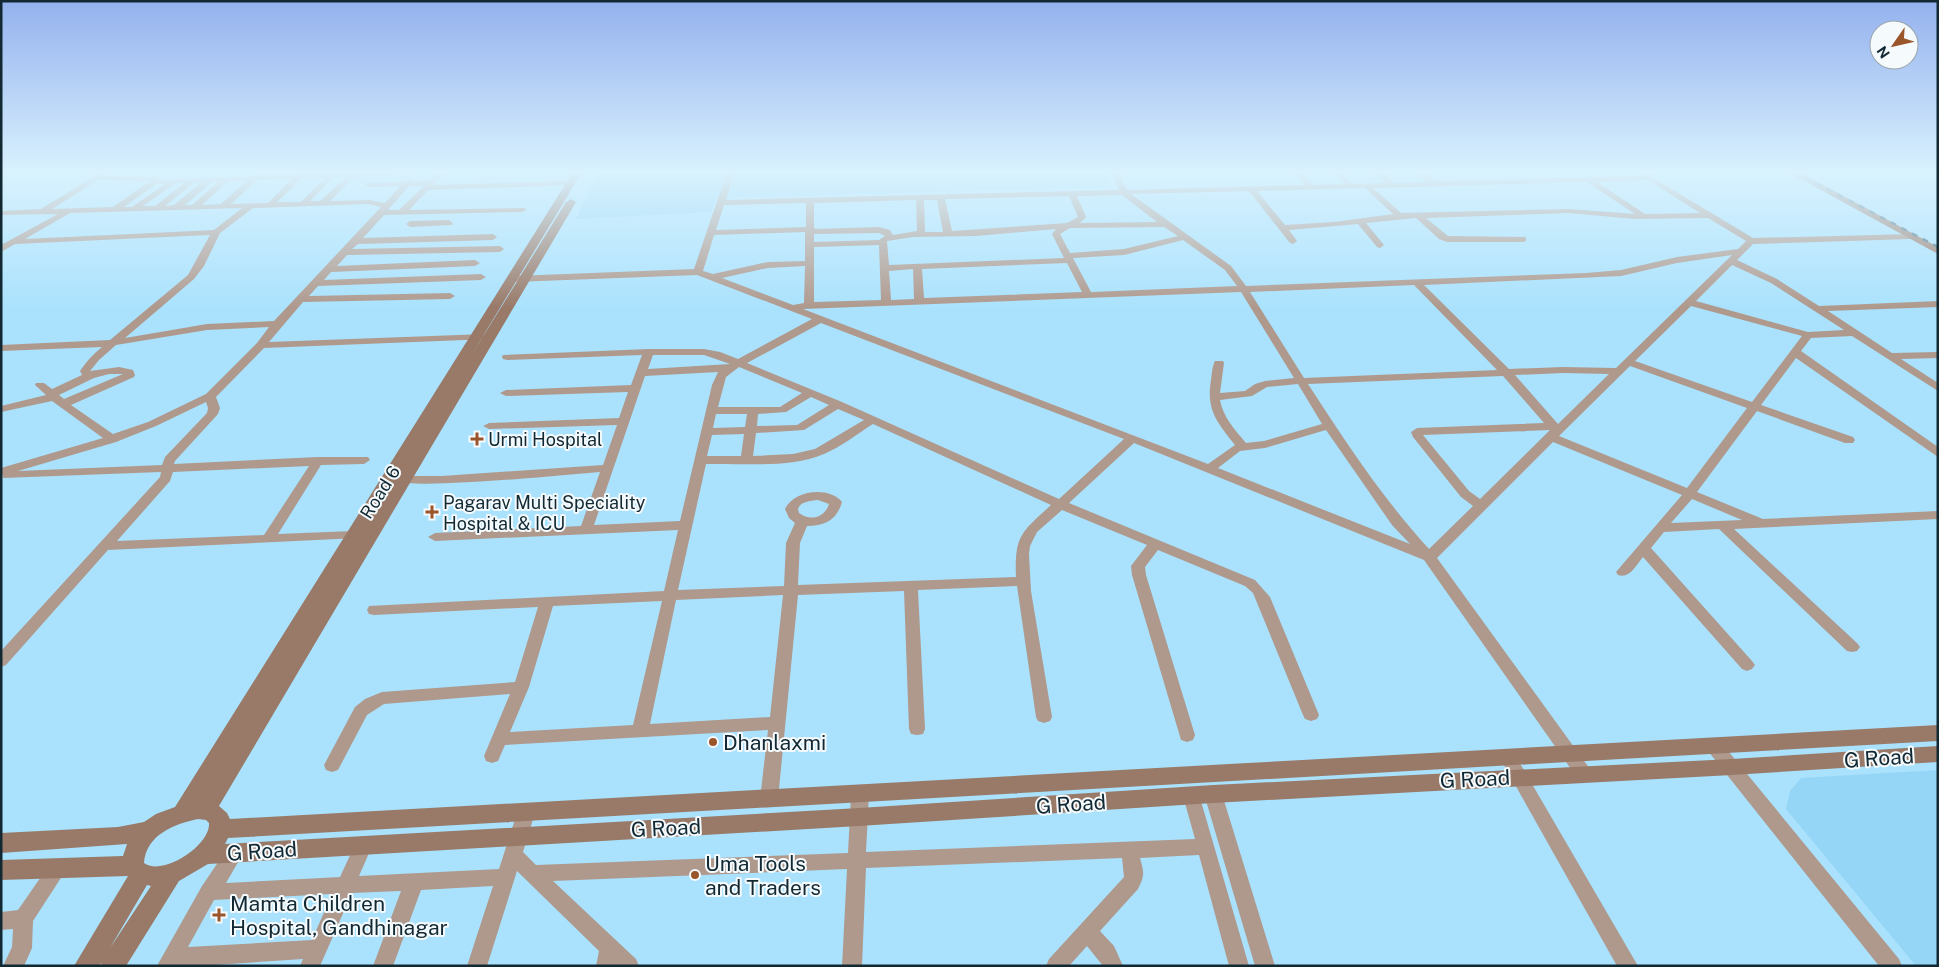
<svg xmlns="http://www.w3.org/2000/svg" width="1939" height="967" font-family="'Public Sans',sans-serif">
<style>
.built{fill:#95d6f6}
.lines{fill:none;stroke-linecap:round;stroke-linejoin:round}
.street{fill:#af998d;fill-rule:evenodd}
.secondary{fill:#997a69;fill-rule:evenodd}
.rail{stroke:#496c7d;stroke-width:2.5;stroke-dasharray:6 6;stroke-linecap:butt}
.poi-dot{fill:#9b552b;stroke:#f5fafd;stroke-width:2}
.labels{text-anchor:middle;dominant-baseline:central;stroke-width:4;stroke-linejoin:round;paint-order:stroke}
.poi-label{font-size:18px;fill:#122933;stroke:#f5fafd;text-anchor:start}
.street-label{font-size:18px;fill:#122933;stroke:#f5fafd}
.near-poi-label{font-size:21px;fill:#122933;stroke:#f5fafd;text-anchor:start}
.near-street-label{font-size:21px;fill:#122933;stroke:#f5fafd}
</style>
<rect width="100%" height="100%" fill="#aae2fd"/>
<path class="built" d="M 599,172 L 1104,172 L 1111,187 L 717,198 L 711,212 L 576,219 Z
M 1938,770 L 1938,966 L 1916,966 L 1786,809 L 1790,791 L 1801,778 Z"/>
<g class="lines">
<path class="street" d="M 101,172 L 110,172 L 105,176 L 157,177 L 158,180 L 352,172 L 419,172 L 415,174 L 354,177 L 330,201 L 369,200 L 385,203 L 400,186 L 369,187 L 365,185 L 366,183 L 404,182 L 409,179 L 413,181 L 429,181 L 438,172 L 446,172 L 433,185 L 571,181 L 575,183 L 571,185 L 428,190 L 409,210 L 525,208 L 526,210 L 522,212 L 384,215 L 363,238 L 493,234 L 497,237 L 493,240 L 358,244 L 352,249 L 500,246 L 504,249 L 500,252 L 347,255 L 337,266 L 475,260 L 480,263 L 475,266 L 331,272 L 324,280 L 481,274 L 486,277 L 481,280 L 318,286 L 309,296 L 450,293 L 455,296 L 450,299 L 303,302 L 269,342 L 486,334 L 490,335 L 490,339 L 264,348 L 216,397 L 220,408 L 218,414 L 175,461 L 174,464 L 318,457 L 368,457 L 370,460 L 364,464 L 321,465 L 278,534 L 353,531 L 360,535 L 358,538 L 108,550 L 6,665 L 1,667 L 1,651 L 160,477 L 161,472 L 3,478 L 1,468 L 103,438 L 52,401 L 1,412 L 1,406 L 46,395 L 35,385 L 36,383 L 44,383 L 52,389 L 82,375 L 80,371 C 86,362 93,354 102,347 L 1,351 L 1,345 L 110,340 L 188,275 L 210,235 L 15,244 L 1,252 L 1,245 L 58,214 L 1,215 L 1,211 L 41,209 ZM 334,177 L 346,177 L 320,201 L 310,201 ZM 325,178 L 301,202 L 277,202 L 301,179 ZM 292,179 L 268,203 L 231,204 L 257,180 ZM 98,180 L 150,181 L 113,207 L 52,209 ZM 228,181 L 247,181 L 221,204 L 202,205 ZM 202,182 L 174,205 L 165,206 L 194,183 ZM 212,182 L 218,182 L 192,205 L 185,205 ZM 176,183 L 184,183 L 155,206 L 143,206 ZM 156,184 L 165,184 L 132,207 L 124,207 ZM 409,186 L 424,186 L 399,210 L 388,210 ZM 369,204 L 381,207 L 274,321 L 207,324 L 125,338 L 194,279 L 204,266 L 220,233 L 253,208 ZM 242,208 L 214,230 L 25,239 L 70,213 ZM 269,327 L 257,343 L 206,394 L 148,422 L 113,434 L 71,405 L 134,377 L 135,375 L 133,370 L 119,367 L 90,371 L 99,360 L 116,345 L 207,330 ZM 109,374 L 123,374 L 64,399 L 59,395 L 94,378 ZM 206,402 L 208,408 L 207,413 L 165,457 L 162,465 L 18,471 L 116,442 L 156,426 ZM 309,466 L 264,535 L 117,541 L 170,481 L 173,472 Z
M 727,172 L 735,172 L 726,200 L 1119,190 L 1111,172 L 1119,172 L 1127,190 L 1305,185 L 1294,172 L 1302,172 L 1313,185 L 1345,184 L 1333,172 L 1341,172 L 1353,184 L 1385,183 L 1374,172 L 1383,172 L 1394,183 L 1426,182 L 1416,172 L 1425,172 L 1435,181 L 1642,176 L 1645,173 L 1753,238 L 1913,234 L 1913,238 L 1910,239 L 1753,244 L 1737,260 L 1777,279 L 1819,306 L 1938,301 L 1938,307 L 1828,311 L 1892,353 L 1938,352 L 1938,358 L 1901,359 L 1938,383 L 1938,391 L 1852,336 L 1811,338 L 1801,351 L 1938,447 L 1938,457 L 1796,358 L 1761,405 L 1853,437 L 1855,440 L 1853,443 L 1845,443 L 1757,411 L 1697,492 L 1763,519 L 1938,511 L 1938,519 L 1734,529 L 1857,643 L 1860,647 L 1857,651 L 1852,652 L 1847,651 L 1719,529 L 1664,532 L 1651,548 L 1752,661 L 1755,665 L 1752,669 L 1747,671 L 1742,669 L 1643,557 C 1636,565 1630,579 1618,575 L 1616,572 L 1682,495 L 1553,442 L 1437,558 L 1590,769 L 1593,774 L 1590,779 L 1584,781 L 1578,779 L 1424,560 L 1134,443 L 1069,503 L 1255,580 L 1270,597 L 1319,715 L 1317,719 L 1311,721 L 1305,719 L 1303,715 L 1253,593 L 1245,586 L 1158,550 L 1145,567 L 1146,575 L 1195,735 L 1193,740 L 1187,742 L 1181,740 L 1132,575 L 1131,566 L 1147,545 L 1062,510 L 1037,532 L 1030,546 L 1029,554 L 1031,591 L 1052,717 L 1050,721 L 1044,723 L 1038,721 L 1036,717 L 1017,586 L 918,590 L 925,729 L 923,734 L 917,735 L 911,734 L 909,729 L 904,591 L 798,595 L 778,799 L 775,804 L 769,806 L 763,804 L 760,799 L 768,730 L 505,745 L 498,761 L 492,763 L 486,761 L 484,756 L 510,694 L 384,704 L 367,715 L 338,770 L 332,772 L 326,770 L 324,765 L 355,707 L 365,699 L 382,692 L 515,682 L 538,607 L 374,615 L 369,614 L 367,610 L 369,606 L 664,591 L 678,530 L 435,541 L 428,537 L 435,533 L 581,526 L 600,472 C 574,474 406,491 397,480 L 403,476 L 442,476 L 603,465 L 617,425 L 489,429 L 483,426 L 489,423 L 619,418 L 628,392 L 506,396 L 500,393 L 506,390 L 631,385 L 642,355 L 507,360 L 503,359 L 502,357 L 503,355 L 649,349 L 704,349 L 720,352 L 738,359 L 812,319 L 697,275 L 514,282 L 509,279 L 514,276 L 694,269 ZM 1648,180 L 1700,213 L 1645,214 L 1597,182 ZM 1587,182 L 1635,214 L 1569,209 L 1401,213 L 1373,188 ZM 1365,188 L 1393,214 L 1334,222 L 1285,225 L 1257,191 ZM 1249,191 L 1290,243 L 1293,244 L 1297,241 L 1289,230 L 1358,224 L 1377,247 L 1380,248 L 1384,245 L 1366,223 L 1416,218 L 1439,239 L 1447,242 L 1523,242 L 1526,241 L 1526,237 L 1448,236 L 1426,218 L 1569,213 L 1634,219 L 1708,218 L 1746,241 L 1738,249 L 1677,257 L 1621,270 L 1586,273 L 1246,286 L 1231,266 L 1131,194 ZM 1122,195 L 1157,222 L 1080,223 L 1086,217 L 1077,196 ZM 1069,196 L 1078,217 L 1067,223 L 952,231 L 945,199 ZM 916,200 L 917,231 L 893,235 L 890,230 L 879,227 L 815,229 L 814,227 L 814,203 ZM 924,200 L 937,200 L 943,232 L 925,232 ZM 806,203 L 806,227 L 716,230 L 724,205 ZM 1164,227 L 1178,236 L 1124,249 L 1070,253 L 1060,234 L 1070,228 ZM 1056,229 L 1052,234 L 1064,258 L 889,265 L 887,241 L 913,237 L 976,236 ZM 805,232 L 805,261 L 768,262 L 713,274 L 703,271 L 714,235 ZM 879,233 L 885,236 L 879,240 L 814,242 L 814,234 ZM 1183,240 L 1225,270 L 1237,286 L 1091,292 L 1073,258 L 1124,255 ZM 879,245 L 881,300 L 814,302 L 814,247 ZM 1732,255 L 1616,368 L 1563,367 L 1509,369 L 1424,285 L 1621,276 L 1677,263 ZM 1067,263 L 1082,292 L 924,298 L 922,269 ZM 1732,265 L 1771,283 L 1844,330 L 1808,332 L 1696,301 ZM 805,266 L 804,303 L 793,305 L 722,278 L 768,268 ZM 913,269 L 914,299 L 891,300 L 889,271 ZM 1414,285 L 1497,370 L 1304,378 L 1250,292 ZM 1241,292 L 1294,378 L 1265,381 L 1255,384 L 1245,391 L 1220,393 L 1224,363 L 1223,361 L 1215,361 C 1212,367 1212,374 1211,380 C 1206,410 1217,422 1235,445 L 1208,464 L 803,309 ZM 1691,306 L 1802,336 L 1752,402 L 1635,361 ZM 821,323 L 1124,439 L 1059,499 L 842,402 L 747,363 ZM 653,355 L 704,355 L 730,364 L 648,369 ZM 1630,366 L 1747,408 L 1687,488 L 1559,436 ZM 739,367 L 802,393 L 780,407 L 718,407 L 726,377 ZM 718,372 L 712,385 L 680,521 L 594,525 L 645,376 ZM 1563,373 L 1609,374 L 1558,424 L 1515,375 ZM 1503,376 L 1544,423 L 1417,428 L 1411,432 L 1413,437 L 1461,497 L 1473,506 L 1429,549 C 1383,499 1345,441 1308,384 ZM 1298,384 L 1322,424 L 1264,441 L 1246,443 C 1235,430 1223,417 1220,400 L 1252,396 L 1267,387 ZM 811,397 L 829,405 L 797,425 L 757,426 L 758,414 L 786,412 ZM 838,409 L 864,420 L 815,449 L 793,454 L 753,456 L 756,433 L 804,430 ZM 716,414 L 747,414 L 745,427 L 713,428 ZM 873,424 L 1051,505 C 1022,532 1014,535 1016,577 L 798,585 L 800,543 L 807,526 C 825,526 837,520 842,502 C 829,486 794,490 785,509 L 789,518 L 795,523 L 786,543 L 784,586 L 678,590 L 706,464 C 744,463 788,469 824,454 C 841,447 857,434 873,424 ZM 1326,430 L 1392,525 L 1410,544 L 1218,468 L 1240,451 L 1265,448 ZM 1550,430 L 1480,499 L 1469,491 L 1423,435 ZM 744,434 L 741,456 L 707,456 L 712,435 ZM 1692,499 L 1742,520 L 1671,523 ZM 818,500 L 829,504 C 825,517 811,522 799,513 L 798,509 C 801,501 810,501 818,500 ZM 783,595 L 770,717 L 650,724 L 676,600 ZM 662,601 L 633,725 L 510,732 L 529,687 L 553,606 Z
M 449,220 L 453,223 L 452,225 L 410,227 L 406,224 L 410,221 Z
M 1714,739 L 1720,741 L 1899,959 L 1902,966 L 1879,966 L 1708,751 L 1706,746 L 1708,741 Z
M 1508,751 L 1514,753 L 1638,966 L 1617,966 L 1500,758 L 1502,753 Z
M 860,787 L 866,789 L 869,794 L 866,852 L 1195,839 L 1183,796 L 1186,791 L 1192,789 L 1198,791 L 1249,966 L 1229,966 L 1199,855 L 1140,858 C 1144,873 1145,875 1138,889 L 1100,931 L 1114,946 L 1123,966 L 1103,966 L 1087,946 L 1069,966 L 1046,966 L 1049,959 L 1124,877 L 1122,858 L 866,868 L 862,966 L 842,966 L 847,869 L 553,881 L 636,959 L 639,966 L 596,966 L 599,951 L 517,871 L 487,966 L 467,966 L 493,886 L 421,890 L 393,966 L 373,966 L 401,891 L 352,893 L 320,966 L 300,966 L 303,959 L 200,966 L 159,966 L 158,964 L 202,886 L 229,846 L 235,844 L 241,846 L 244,852 L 226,883 L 340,877 L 358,838 L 364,836 L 370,838 L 373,844 L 359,876 L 499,869 L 517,813 L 520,808 L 526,805 L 532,808 L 535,813 L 523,852 L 536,865 L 848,853 L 851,794 L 854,789 ZM 332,894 L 312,940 L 188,947 L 214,900 Z
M 1213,787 L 1219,789 L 1222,794 L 1275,966 L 1255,966 L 1204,794 L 1207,789 Z
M 59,859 L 66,861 L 68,867 L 33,921 L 32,948 L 24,966 L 3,966 L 12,947 L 13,929 L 1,930 L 1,912 L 18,910 L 52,861 Z"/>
<path class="secondary" d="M 573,172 L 582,172 L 471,356 L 566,202 L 571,199 L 576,202 L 219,806 L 227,813 L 230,819 L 1938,725 L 1938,741 L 228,838 L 225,844 L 859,808 L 1213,785 L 1732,759 L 1938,746 L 1938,762 L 1732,775 L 1213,803 L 859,826 L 208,864 L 179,881 L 126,966 L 100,966 L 102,962 L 99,966 L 74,966 L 128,876 L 1,880 L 1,860 L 123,856 L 127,844 L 1,853 L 1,833 L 118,827 L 144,822 L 156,814 L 175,807 ZM 198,819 L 206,820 L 209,823 C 211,845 163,877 144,863 C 146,835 174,824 198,819 ZM 147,885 L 151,886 L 110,948 Z
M 1788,172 L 1799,172 L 1938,247 L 1938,254 Z"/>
<path class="rail" d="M 1795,172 L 1938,247"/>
</g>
<linearGradient id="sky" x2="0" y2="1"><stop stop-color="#94b1ee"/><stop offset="0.56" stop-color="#d9f2fe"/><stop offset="1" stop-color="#d9f2fe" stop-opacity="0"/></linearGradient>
<rect width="1939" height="308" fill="url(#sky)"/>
<g class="poi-dot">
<path d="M474.5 431.5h5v5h5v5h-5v5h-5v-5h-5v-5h5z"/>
<path d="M429.5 504.5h5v5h5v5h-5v5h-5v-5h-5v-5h5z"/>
<circle cx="713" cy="742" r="5"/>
<circle cx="695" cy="875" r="5"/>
<path d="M216.5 907.5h5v5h5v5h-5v5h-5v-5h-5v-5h5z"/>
</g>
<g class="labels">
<g class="poi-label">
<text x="488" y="439">Urmi Hospital</text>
<text x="443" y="502">Pagarav Multi Speciality<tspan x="443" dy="21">Hospital &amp; ICU</tspan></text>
</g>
<g class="street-label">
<text transform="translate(380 492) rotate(-58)">Road 6</text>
</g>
<g class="near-poi-label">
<text x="723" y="742">Dhanlaxmi</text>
<text x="705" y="863">Uma Tools<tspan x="705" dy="24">and Traders</tspan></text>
<text x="230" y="903">Mamta Children<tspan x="230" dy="24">Hospital, Gandhinagar</tspan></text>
</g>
<g class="near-street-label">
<text transform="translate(1879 758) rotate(-4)">G Road</text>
<text transform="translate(1475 779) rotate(-3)">G Road</text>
<text transform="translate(1071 804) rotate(-4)">G Road</text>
<text transform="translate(666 828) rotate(-3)">G Road</text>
<text transform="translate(262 851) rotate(-4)">G Road</text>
</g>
</g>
<rect width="1939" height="967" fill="none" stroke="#122933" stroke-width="5"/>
<g transform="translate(1894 45) rotate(236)"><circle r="24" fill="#f5fafd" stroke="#9aa6ac"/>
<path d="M0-4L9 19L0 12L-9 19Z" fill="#9b552b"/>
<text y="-8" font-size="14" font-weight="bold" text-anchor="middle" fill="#122933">N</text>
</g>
</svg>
